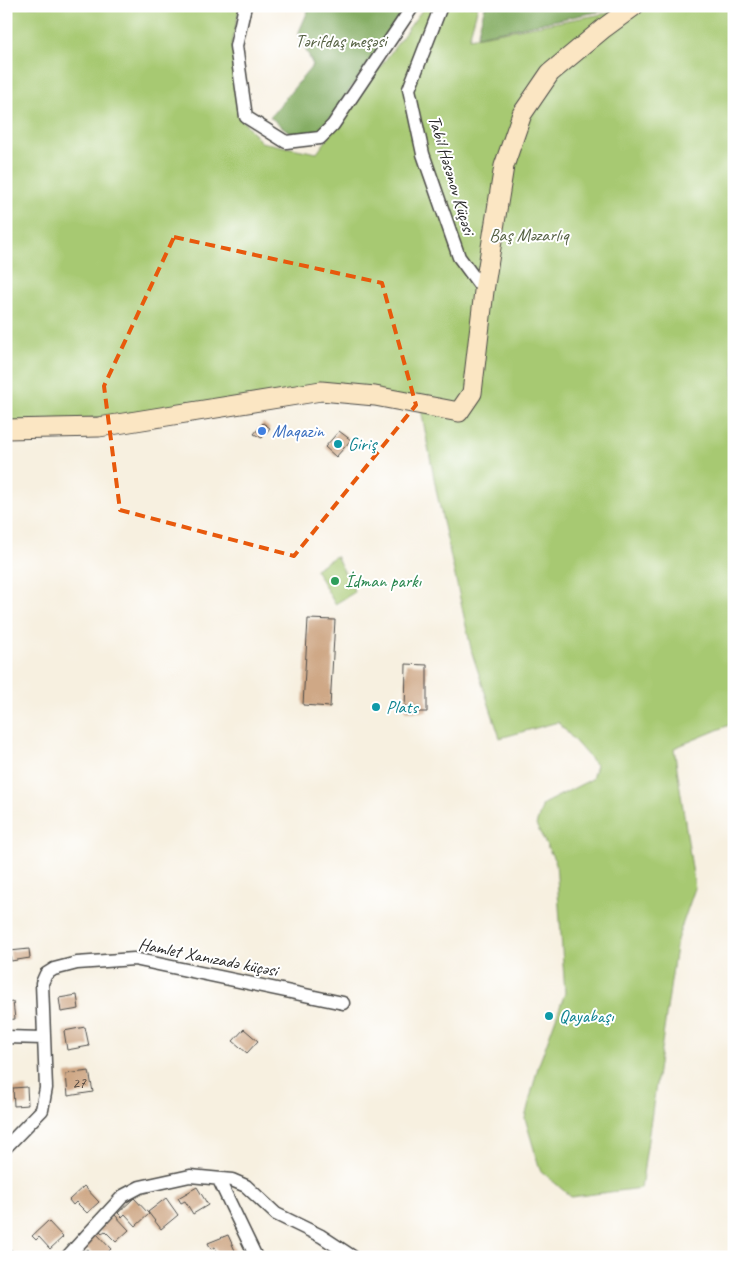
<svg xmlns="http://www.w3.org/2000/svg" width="740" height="1263" font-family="Caveat,sans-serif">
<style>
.green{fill:#a7c972;stroke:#697a4e}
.forest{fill:#85ad64;stroke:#586c48}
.building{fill:#cfa886}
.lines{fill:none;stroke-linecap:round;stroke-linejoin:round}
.street-casing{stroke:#4a4946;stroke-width:15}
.secondary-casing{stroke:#4a4946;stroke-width:21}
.street{stroke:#fff;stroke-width:12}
.secondary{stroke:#fbe6c3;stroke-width:19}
.marked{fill:none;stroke:#e8590c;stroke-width:4;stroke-dasharray:10 6;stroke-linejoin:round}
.shop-dot{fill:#3f7fe0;stroke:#fff;stroke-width:2}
.culture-dot{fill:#0f9aa8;stroke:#fff;stroke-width:2}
.leisure-dot{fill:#2e9e5b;stroke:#fff;stroke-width:2}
.labels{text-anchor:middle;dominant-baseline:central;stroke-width:4;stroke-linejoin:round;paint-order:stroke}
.number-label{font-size:15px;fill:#544a42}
.park-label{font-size:18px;fill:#566244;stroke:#fff}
.street-label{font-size:18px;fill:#2b2b2b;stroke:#fff}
.shop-label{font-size:18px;fill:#366cbe;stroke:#fff;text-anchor:start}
.culture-label{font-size:18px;fill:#0d838f;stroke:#fff;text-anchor:start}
.leisure-label{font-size:18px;fill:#27864d;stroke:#fff;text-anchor:start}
</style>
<rect width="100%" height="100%" fill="#fff"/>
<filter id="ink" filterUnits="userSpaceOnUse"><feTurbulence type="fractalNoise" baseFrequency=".02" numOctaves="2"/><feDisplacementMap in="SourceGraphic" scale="10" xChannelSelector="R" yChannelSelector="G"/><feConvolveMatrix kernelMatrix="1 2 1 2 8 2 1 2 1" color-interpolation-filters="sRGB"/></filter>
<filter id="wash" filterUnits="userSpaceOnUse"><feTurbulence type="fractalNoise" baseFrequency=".0096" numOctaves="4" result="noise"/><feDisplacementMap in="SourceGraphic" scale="20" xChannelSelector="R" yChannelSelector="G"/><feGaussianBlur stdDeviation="1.12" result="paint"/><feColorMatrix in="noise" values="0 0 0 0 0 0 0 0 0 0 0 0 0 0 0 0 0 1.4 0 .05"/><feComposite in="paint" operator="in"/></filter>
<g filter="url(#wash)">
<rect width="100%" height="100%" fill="#f7f0e0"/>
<path class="green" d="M 6,6 L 240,6 L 232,44 L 239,116 L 261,142 L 317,153 L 425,6 L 478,6 L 469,38 L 625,10 L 629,6 L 734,6 L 734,723 L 674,748 L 695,888 L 677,940 L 641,1188 L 571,1197 L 540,1170 L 525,1118 L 538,1067 L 565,993 L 556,863 L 536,825 L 543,804 L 592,779 L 596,765 L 558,722 L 500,738 L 472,653 L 437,494 L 421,409 L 357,390 L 6,428 Z
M 336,556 L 355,592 L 335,604 L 315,569 Z"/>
<path class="forest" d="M 310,6 L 407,6 L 323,129 L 299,140 L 270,117 L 313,65 L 298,34 Z
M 485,6 L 627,6 L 477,36 Z"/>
<g id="blocks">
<path class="building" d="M 263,423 L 270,428 L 262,438 L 254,434 Z
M 339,431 L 351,440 L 336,457 L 325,447 Z
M 308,619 L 335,620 L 330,707 L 303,705 Z
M 406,664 L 427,665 L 427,712 L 405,712 Z
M 29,949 L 30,958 L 11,961 L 10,951 Z
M 77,995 L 79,1009 L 61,1012 L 59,998 Z
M 13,1002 L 15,1019 L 6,1020 L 6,1003 Z
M 85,1027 L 89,1046 L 67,1050 L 64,1031 Z
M 244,1029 L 258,1041 L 247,1053 L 233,1041 Z
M 89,1071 L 93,1092 L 68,1096 L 66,1074 Z
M 27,1087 L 28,1105 L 14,1106 L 13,1088 Z
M 84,1186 L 99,1202 L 87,1213 L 76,1202 L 73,1205 L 69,1200 Z
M 197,1187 L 208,1205 L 193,1214 L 185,1201 L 181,1203 L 178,1198 Z
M 134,1198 L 149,1214 L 136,1226 L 125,1214 L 122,1217 L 118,1213 Z
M 166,1198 L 178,1215 L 161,1229 L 148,1212 Z
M 114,1214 L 129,1230 L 116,1242 L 105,1231 L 102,1233 L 98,1229 Z
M 48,1221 L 63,1237 L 50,1249 L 39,1237 L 36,1240 L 32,1236 Z
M 96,1233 L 111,1249 L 103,1257 L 95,1257 L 88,1249 L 84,1252 L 80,1247 Z
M 228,1235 L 237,1255 L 219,1257 L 215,1247 L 211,1249 L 208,1243 Z"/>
</g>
</g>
<g filter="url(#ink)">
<use href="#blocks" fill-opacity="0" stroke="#4a4946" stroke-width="1"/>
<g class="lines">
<g class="street-casing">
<path id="street" d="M 245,6 L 236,46 L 246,117 L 286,142 L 320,138 L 333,125 L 413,6
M 441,6 L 409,89 L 423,154 L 459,257 L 484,291
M 6,1037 L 43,1038
M 6,1147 L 42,1110 L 46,1088 L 42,983 L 46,974 L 54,969 L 77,963 L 134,959 L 343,1003
M 219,1180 L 256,1257
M 6,1255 L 8,1257
M 67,1257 L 123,1196 L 140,1187 L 190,1176 L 232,1180 L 246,1186 L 276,1214 L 321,1236 L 353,1257"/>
</g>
<g class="secondary-casing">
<path id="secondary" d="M 6,429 L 99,427 L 321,391 L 375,396 L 459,412 L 472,393 L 484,291 L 504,166 L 522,114 L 550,73 L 604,28 L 634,6"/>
</g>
<use href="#street" class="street"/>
<use href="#secondary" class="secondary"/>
</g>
</g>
<path class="marked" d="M 174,237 L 382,283 L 416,405 L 294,556 L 120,510 L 104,386 Z"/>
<circle class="shop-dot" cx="262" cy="431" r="5"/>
<g class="culture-dot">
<circle cx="338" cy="444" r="5"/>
<circle cx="376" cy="707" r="5"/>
<circle cx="549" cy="1016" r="5"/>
</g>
<circle class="leisure-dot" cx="335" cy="581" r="5"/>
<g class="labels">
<g class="number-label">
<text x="79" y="1083">27</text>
</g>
<g class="park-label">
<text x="341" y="41">Tərifdaş meşəsi</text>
<text x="529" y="235">Baş Məzarlıq</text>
</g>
<g class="street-label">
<text transform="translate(452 175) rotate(73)">Tabil Həsənov Küçəsi</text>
<text transform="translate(208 957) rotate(11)">Hamlet Xanızadə küçəsi</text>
</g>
<g class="shop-label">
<text x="272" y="431">Maqazin</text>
</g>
<g class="culture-label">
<text x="348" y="444">Giriş</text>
<text x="386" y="707">Plats</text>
<text x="559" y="1016">Qayabaşı</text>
</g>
<g class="leisure-label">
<text x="345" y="581">İdman parkı</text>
</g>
</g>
<rect width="740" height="1263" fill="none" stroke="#fff" stroke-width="25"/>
</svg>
